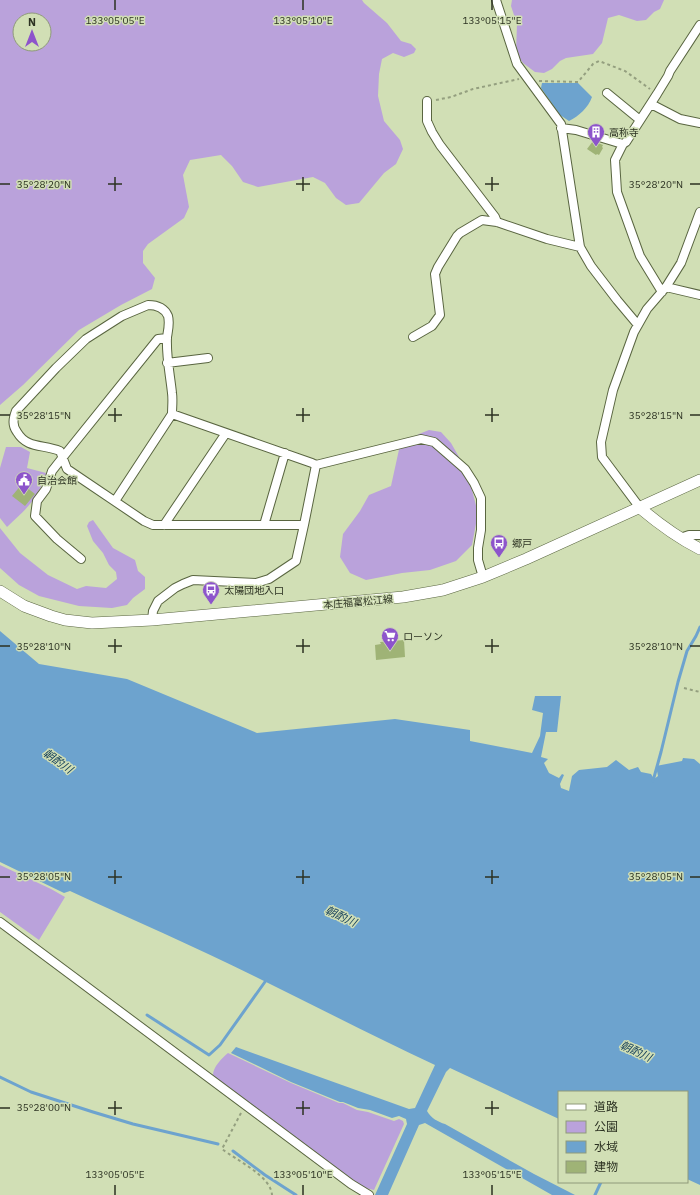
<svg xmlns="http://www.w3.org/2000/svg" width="700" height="1195" font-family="'IBM Plex Sans','Noto Sans JP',sans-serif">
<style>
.green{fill:#baa2db;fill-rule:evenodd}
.water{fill:#6da3ce}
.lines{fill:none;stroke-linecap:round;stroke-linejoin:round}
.stream{stroke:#6da3ce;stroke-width:3}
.building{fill:#9fb376}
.street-casing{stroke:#596540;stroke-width:10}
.secondary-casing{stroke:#596540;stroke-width:12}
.path{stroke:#949f7f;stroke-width:2;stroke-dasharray:3 3;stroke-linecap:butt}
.street{stroke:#fff;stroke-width:8}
.secondary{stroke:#fff;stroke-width:11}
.ticks{fill:none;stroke:#2c3222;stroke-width:1.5}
.labels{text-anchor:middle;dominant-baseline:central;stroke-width:3;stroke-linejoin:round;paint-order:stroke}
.poi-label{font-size:10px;fill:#2c3222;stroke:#d1dfb5;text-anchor:start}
.street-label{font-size:10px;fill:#2c3222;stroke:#d1dfb5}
.water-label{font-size:11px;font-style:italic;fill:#0f3a57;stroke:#d1dfb5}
.ticks-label{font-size:10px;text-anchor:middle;fill:#2c3222;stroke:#d1dfb5;stroke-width:3;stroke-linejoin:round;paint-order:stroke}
</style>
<rect width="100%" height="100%" fill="#d1dfb5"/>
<path class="green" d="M 0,0 L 362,0 L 364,3 L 387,23 L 401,41 L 411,44 L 416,49 L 414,53 L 404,57 L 393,53 L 382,59 L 379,74 L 378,96 L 384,121 L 400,140 L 403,149 L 396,164 L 384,173 L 359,203 L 346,205 L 336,198 L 325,183 L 313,177 L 258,187 L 243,182 L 232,166 L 221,155 L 190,160 L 183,175 L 189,207 L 184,218 L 148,244 L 143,251 L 143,263 L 155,278 L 152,289 L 121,305 L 79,330 L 23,385 L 0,405 ZM 20,20 L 44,20 L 44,44 L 20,44 Z
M 512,0 L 664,0 L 660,9 L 654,12 L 646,20 L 637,21 L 619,15 L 608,18 L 602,43 L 593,54 L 566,58 L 560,61 L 552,69 L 544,73 L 535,72 L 523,63 L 516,53 L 517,24 L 511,6 Z
M 429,430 L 441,432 L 451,443 L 467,471 L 478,513 L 472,545 L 456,561 L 430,570 L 402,573 L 366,580 L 350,573 L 340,557 L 343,534 L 360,511 L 369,495 L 391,486 L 400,445 L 419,434 Z
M 6,447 L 21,447 L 30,452 L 27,468 L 46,473 C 38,500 26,509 7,527 L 0,518 L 0,468 Z
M 93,520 L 113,548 L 135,560 L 138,571 L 145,577 L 145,589 L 133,598 L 127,605 L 112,608 L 79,606 L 39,596 L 19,585 L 0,568 L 0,528 L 20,553 L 48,575 L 77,589 L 86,586 L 106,588 L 117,579 L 116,572 L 109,565 L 103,553 L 93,541 L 87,526 L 89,522 Z
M 0,865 L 51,889 L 65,897 L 39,940 L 0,912 Z
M 228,1053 L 291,1083 L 339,1103 L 343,1103 L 357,1110 L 368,1112 L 394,1121 L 399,1119 L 403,1121 L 404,1124 L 374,1190 L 365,1188 L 353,1180 L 225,1086 L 213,1075 C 213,1067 222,1058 228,1053 Z"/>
<path class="water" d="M 542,83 L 578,83 L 592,97 C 588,108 579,116 569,121 L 560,115 L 541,88 Z
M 0,631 L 39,664 L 127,679 L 257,733 L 395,719 L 470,730 L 470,741 L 532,753 L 540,736 L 543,713 L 532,710 L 535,696 L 561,696 L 557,732 L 546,732 L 541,757 L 548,759 L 544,763 L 549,773 L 559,778 L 562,774 L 564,775 L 560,784 L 561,788 L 569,791 L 572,776 L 579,770 L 607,767 L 616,760 L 629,770 L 638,767 L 641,772 L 651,774 L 654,779 L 658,776 L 656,766 L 682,761 L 683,758 L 694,759 L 700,764 L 700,1185 L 687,1179 L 687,1092 L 559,1092 L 559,1119 L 450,1068 L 446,1072 L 427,1111 C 431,1118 438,1122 445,1124 L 534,1174 L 575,1195 L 552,1195 L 425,1123 L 419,1125 L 388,1195 L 375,1195 L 407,1124 L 406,1119 L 399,1116 L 392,1118 L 370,1110 L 358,1108 L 343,1102 L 340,1102 L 291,1082 L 231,1053 L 236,1047 L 409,1109 L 415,1108 L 435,1065 C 375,1037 317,1007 258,978 C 196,947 133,920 70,891 L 64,893 L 0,862 Z"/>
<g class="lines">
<path class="stream" d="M 653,781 L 661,752 L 678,682 L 687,651 L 696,636 L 700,627
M 147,1015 L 209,1055 L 220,1045 L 267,979
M 0,1077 L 31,1092 L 93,1112 L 133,1124 L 218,1144
M 233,1151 L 265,1175 L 296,1195
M 595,1195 L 601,1182"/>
</g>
<path class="building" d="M 593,141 L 603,145 L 602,147 L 603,148 L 599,155 L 597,154 L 596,155 L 587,149 Z
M 22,484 L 35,494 L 25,506 L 12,496 Z
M 404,640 L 405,657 L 376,660 L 375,645 L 381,644 L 380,642 Z"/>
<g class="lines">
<g class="street-casing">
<path id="street" d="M 496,0 L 517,64 L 561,124 L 580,247 L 591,266 L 617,300 L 638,325
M 607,93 L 640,120
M 427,101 L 427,121 L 432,132 L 440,145 L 495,217 L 497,222
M 651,104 L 680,119 L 700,123
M 561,128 L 576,130 L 619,143 L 623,144 L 626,142 L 657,94 L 668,76 L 670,71 L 700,25
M 623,144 L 615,160 L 617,192 L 640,256 L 662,292
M 666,287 L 700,295
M 148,305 C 156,305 164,307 168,316 C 170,323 168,331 167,337 C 166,356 170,374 172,393 C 173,400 172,407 172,414 L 312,463 L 316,465 L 304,525 L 153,525 L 144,521 L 67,469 L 60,451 C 43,444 27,449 17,432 C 12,425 13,419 16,411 L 56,368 L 86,339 L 122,316 Z
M 413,337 L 432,326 L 440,315 L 435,274 L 438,267 L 457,236 L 460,233 L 482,220 L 497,222 L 547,239 L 580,247
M 167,363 L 208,358
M 316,465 L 421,439 L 434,442 L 465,469 L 474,483 L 481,498 L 481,530 L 478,548 L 478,560 L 483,577
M 115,501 L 172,414
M 640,508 L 602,457 L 601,442 L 613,390 L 634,332 L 647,309 L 666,287 L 681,263 L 700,212
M 164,525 L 226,433
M 264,525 L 285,453
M 680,538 L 689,535 L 700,535
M 81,559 L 57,539 L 35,516 L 37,501 L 46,489 L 52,471 L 63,457 L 158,339 L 167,338
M 152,620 L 153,611 L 158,601 L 175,588 L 183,584 L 193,580 L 256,583 L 269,579 L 296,561 L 304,525
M 0,922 L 351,1184 L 369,1195"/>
</g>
<g class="secondary-casing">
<path id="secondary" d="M 640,508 C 659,524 678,538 700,549
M 0,591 L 24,606 L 51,616 L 65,620 L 92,623 L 152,620 L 403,597 L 443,590 L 483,577 L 526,559 L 700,480"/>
</g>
<path class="path" d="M 539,81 L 578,82 L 593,64 L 599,61 L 625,71 L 650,89
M 436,100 L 451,97 L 473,89 L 519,79
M 684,688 L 700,692
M 241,1113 L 222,1149 C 236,1160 271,1176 272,1195"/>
<use href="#street" class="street"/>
<use href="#secondary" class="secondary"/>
</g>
<path class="ticks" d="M 115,0 L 115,10M 303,0 L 303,10M 492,0 L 492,10M 115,177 L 115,191M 303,177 L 303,191M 492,177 L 492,191M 0,184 L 10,184M 108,184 L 122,184M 296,184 L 310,184M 485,184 L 499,184M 690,184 L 700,184M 115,408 L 115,422M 303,408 L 303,422M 492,408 L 492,422M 0,415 L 10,415M 108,415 L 122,415M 296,415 L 310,415M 485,415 L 499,415M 690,415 L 700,415M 115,639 L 115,653M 303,639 L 303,653M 492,639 L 492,653M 0,646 L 10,646M 108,646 L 122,646M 296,646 L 310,646M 485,646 L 499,646M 690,646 L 700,646M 115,870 L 115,884M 303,870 L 303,884M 492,870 L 492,884M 0,877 L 10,877M 108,877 L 122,877M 296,877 L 310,877M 485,877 L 499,877M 690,877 L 700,877M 115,1101 L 115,1115M 303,1101 L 303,1115M 492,1101 L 492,1115M 0,1108 L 10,1108M 108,1108 L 122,1108M 296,1108 L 310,1108M 485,1108 L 499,1108M 115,1185 L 115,1195M 303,1185 L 303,1195M 492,1185 L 492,1195"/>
<defs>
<g id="building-pin" transform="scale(0.9)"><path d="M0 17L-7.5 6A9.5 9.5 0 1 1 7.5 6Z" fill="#8d54cb" stroke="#d1dfb5"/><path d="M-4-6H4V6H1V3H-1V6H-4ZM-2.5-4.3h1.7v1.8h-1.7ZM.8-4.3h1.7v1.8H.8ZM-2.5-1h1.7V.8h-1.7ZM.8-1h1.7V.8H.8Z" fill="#fff"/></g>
<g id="civic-pin" transform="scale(0.9)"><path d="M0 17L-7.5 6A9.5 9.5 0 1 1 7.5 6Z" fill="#8d54cb" stroke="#d1dfb5"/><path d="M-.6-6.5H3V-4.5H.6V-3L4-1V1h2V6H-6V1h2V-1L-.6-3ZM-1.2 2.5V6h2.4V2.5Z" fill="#fff"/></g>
<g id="bus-pin" transform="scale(0.9)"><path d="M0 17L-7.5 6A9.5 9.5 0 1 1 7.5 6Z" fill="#8d54cb" stroke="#d1dfb5"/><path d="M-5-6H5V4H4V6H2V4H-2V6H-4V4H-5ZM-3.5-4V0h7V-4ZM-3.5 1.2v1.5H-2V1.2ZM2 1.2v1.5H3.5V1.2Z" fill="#fff"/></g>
<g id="supermarket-pin" transform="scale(0.9)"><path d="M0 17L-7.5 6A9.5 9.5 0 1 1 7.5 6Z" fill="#8d54cb" stroke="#d1dfb5"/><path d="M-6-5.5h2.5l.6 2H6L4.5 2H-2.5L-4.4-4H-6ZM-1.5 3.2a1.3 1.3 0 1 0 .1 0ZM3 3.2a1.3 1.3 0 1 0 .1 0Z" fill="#fff"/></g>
</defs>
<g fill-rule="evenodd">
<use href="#building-pin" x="596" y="132"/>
<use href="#civic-pin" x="24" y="480"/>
<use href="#bus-pin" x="499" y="543"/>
<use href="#bus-pin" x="211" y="590"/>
<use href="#supermarket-pin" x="390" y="636"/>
</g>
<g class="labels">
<g class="poi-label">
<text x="609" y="132">高称寺</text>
<text x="37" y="480">自治会館</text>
<text x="512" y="543">郷戸</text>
<text x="224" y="590">太陽団地入口</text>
<text x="403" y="636">ローソン</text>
</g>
<g class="street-label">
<text transform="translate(358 602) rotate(-5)">本庄福富松江線</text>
</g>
<g class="water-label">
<text transform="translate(58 761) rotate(35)">朝酌川</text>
<text transform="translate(341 916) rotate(25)">朝酌川</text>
<text transform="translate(636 1051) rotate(25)">朝酌川</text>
</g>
</g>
<g class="ticks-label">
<text x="115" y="24">133°05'05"E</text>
<text x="303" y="24">133°05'10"E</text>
<text x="492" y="24">133°05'15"E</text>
<text x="44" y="188">35°28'20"N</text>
<text x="656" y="188">35°28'20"N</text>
<text x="44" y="419">35°28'15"N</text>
<text x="656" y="419">35°28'15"N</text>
<text x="44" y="650">35°28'10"N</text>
<text x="656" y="650">35°28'10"N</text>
<text x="44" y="880">35°28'05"N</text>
<text x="656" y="880">35°28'05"N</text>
<text x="44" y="1111">35°28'00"N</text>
<text x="115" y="1178">133°05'05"E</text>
<text x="303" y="1178">133°05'10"E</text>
<text x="492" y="1178">133°05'15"E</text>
</g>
<rect x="558" y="1091" width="130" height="92" fill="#d1dfb5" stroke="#8f9a7a"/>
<rect x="566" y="1104" width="20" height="6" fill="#ffffff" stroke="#8f9a7a"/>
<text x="594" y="1111" font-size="12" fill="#2c3222">道路</text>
<rect x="566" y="1121" width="20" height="12" fill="#baa2db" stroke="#8f9a7a"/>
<text x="594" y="1131" font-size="12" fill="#2c3222">公園</text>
<rect x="566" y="1141" width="20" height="12" fill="#6da3ce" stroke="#8f9a7a"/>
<text x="594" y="1151" font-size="12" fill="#2c3222">水域</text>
<rect x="566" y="1161" width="20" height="12" fill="#9fb376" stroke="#8f9a7a"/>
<text x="594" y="1171" font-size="12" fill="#2c3222">建物</text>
<g transform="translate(32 32)"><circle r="19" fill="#d1dfb5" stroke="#8f9a7a"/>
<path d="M0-3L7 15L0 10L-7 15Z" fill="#8d54cb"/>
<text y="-6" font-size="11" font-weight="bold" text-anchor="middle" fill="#2c3222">N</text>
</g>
</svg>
